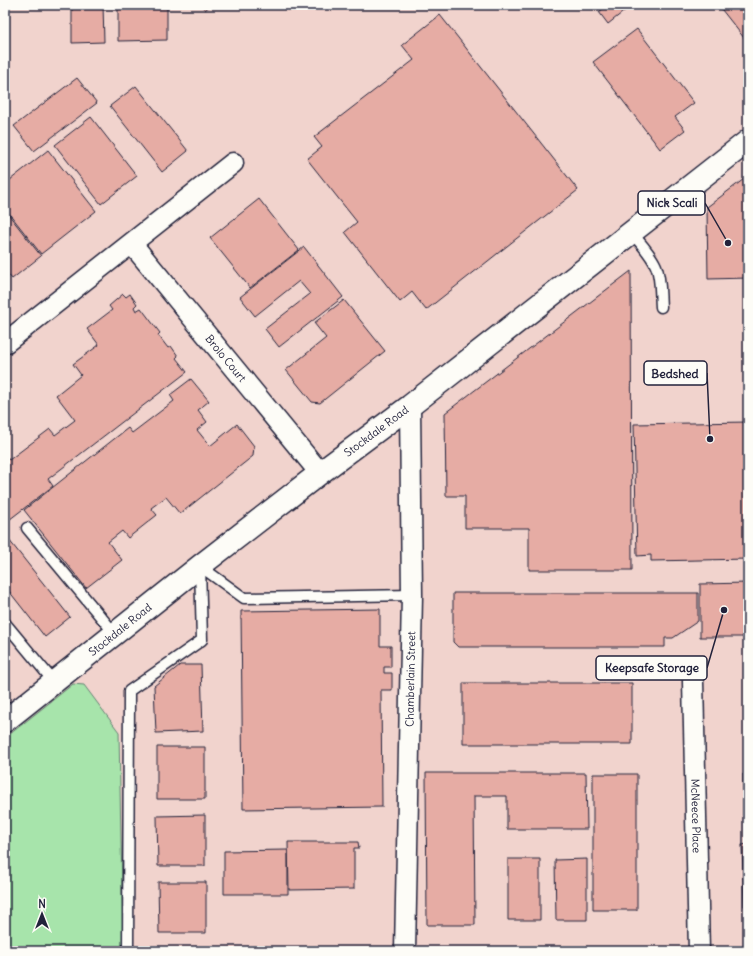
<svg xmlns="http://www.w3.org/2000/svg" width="753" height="956" font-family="Delius,sans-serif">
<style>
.built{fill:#f1d3cd}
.green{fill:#a7e4ab;stroke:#648373}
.building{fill:#e6aca4;stroke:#22223b}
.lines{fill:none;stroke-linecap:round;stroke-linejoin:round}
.service-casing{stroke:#22223b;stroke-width:13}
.minor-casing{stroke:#22223b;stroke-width:23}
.tertiary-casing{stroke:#22223b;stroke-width:25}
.service{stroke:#fdfcf7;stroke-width:10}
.minor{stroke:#fdfcf7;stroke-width:20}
.tertiary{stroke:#fdfcf7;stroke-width:22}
.labels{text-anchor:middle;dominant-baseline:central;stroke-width:3;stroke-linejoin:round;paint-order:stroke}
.street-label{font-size:11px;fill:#22223b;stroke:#fdfcf7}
.leader{fill:none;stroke:#22223b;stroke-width:1.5}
.callout-dot{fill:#22223b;stroke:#fdfcf7;stroke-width:1.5}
.callout{fill:#fdfcf7;stroke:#22223b;stroke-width:1.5}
.callout-label{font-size:12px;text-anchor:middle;font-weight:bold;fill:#22223b}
</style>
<rect width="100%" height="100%" fill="#f6e4de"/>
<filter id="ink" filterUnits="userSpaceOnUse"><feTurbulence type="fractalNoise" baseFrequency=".025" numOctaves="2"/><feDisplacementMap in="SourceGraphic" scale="8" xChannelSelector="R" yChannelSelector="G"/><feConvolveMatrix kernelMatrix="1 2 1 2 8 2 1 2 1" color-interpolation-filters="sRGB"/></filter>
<g filter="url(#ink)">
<path class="built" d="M 5,5 L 748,5 L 748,951 L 5,951 Z"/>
<path class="green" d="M 73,684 L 84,685 L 119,732 L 123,951 L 5,951 L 5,738 Z"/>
<path class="building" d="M 72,5 L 103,5 L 104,42 L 72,43 Z
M 118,5 L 167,5 L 167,40 L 118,41 Z
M 201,5 L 211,5 L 205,10 Z
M 608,5 L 632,5 L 608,24 L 599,12 Z
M 718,5 L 748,5 L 748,43 Z
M 440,15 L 578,190 L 426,310 L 412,292 L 400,302 L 345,232 L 357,222 L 307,159 L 322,147 L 314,137 L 414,60 L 402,45 Z
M 637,29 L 694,103 L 675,117 L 685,130 L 660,149 L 593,62 Z
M 77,78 L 97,103 L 34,151 L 14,126 Z
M 136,86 L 188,151 L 162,172 L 110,106 Z
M 91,117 L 137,176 L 101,204 L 55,145 Z
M 48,150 L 96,211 L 41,254 L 5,208 L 5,184 Z
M 748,176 L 748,278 L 708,279 L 707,207 Z
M 259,199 L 299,250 L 250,288 L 210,238 Z
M 5,210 L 41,256 L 12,279 L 7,273 L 5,275 Z
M 304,247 L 343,297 L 279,347 L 265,329 L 310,294 L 299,281 L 255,316 L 240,297 Z
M 631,271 L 632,570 L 529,570 L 529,528 L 465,528 L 465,496 L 446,496 L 445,413 Z
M 123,294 L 126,297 L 130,294 L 137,304 L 134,307 L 136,311 L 141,308 L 160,333 L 158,335 L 168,348 L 171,346 L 178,356 L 176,358 L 187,372 L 48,479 L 53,486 L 5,523 L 5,455 L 9,460 L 50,429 L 55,435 L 75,420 L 56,395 L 81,375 L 73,364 L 99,345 L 87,329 L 112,310 L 109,306 Z
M 344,300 L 385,351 L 320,403 L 312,402 L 286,370 L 326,338 L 314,323 Z
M 191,379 L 209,401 L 198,410 L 207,422 L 197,430 L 210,446 L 237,424 L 254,446 L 253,456 L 180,514 L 166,497 L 151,508 L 157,515 L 128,538 L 122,531 L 108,542 L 122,560 L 86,588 L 24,510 L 128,428 L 132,433 L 174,401 L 170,395 Z
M 748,422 L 748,559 L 651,561 L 651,555 L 637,556 L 634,424 Z
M 5,535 L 70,617 L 45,637 L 5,586 Z
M 748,583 L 748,637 L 700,637 L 700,584 Z
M 453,593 L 698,593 L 698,621 L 673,638 L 665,638 L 665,647 L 458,647 L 453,642 Z
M 380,609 L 380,646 L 391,646 L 391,667 L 384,667 L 384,673 L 392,673 L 392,690 L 381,690 L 382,807 L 243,809 L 241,611 Z
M 180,665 L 201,665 L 203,731 L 156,733 L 154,686 Z
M 463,683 L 632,683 L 632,744 L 463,744 Z
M 157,747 L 205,747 L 205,799 L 157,799 Z
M 426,773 L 586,773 L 587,829 L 507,829 L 507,796 L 474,796 L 475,925 L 427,925 Z
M 593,774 L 637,774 L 637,910 L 593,910 Z
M 743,774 L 748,774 L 748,816 L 743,816 Z
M 205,815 L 205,866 L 158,866 L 157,816 Z
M 288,842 L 358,842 L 359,848 L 354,848 L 354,889 L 289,890 Z
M 748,844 L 748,911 L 744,906 L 742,845 Z
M 288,850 L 288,894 L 224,894 L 224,851 Z
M 508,859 L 540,859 L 540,920 L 508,920 Z
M 587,859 L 587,920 L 556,920 L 555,860 Z
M 158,882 L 206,882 L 206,933 L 159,933 Z"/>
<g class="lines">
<g class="service-casing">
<path id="service" d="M 632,233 C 640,243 651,254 656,266 C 661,278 660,294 661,307
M 27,528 L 115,634
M 200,566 L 244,598 L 412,595
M 5,623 L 54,682
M 128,951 L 129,691 L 202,640 L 200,566"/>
</g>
<g class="minor-casing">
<g id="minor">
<path id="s1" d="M 132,244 L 320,473"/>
<path d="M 5,343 L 233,163"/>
<path id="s2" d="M 693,681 L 699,951"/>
<path id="s3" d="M 405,951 L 412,595 L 410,406"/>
</g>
</g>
<g class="tertiary-casing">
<g id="tertiary">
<path id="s4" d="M 5,721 L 200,566 L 320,473 L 410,406 L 748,141"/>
</g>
</g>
<use href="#service" class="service"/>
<use href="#minor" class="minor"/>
<use href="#tertiary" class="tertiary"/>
</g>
</g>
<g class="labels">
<g class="street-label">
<text stroke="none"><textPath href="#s1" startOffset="148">Brolo Court</textPath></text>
<text stroke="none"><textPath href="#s4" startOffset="471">Stockdale Road</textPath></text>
<text stroke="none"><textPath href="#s4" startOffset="147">Stockdale Road</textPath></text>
<text stroke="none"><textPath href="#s3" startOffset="272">Chamberlain Street</textPath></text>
<text stroke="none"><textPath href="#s2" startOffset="135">McNeece Place</textPath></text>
</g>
</g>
<path class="leader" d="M728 243L705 203M710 439L707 373M724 610L707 668"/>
<g class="callout-dot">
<circle cx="728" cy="243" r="4"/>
<circle cx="710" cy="439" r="4"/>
<circle cx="724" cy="610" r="4"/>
</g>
<g class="callout">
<rect x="638" y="191" width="67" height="24" rx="4"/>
<rect x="644" y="361" width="63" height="24" rx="4"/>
<rect x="596" y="656" width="111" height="24" rx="4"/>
</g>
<g class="callout-label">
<text x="672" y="207">Nick Scali</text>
<text x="675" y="378">Bedshed</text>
<text x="652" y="672">Keepsafe Storage</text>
</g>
<rect width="753" height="956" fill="none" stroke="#fdfcf7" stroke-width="20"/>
<rect x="10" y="10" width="733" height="936" fill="none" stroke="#22223b" stroke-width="1.5" filter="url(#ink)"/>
<g transform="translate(42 914)" stroke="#fdfcf7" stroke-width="3" paint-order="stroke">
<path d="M0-3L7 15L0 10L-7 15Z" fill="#22223b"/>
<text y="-6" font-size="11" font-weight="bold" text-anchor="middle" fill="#22223b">N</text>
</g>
</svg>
